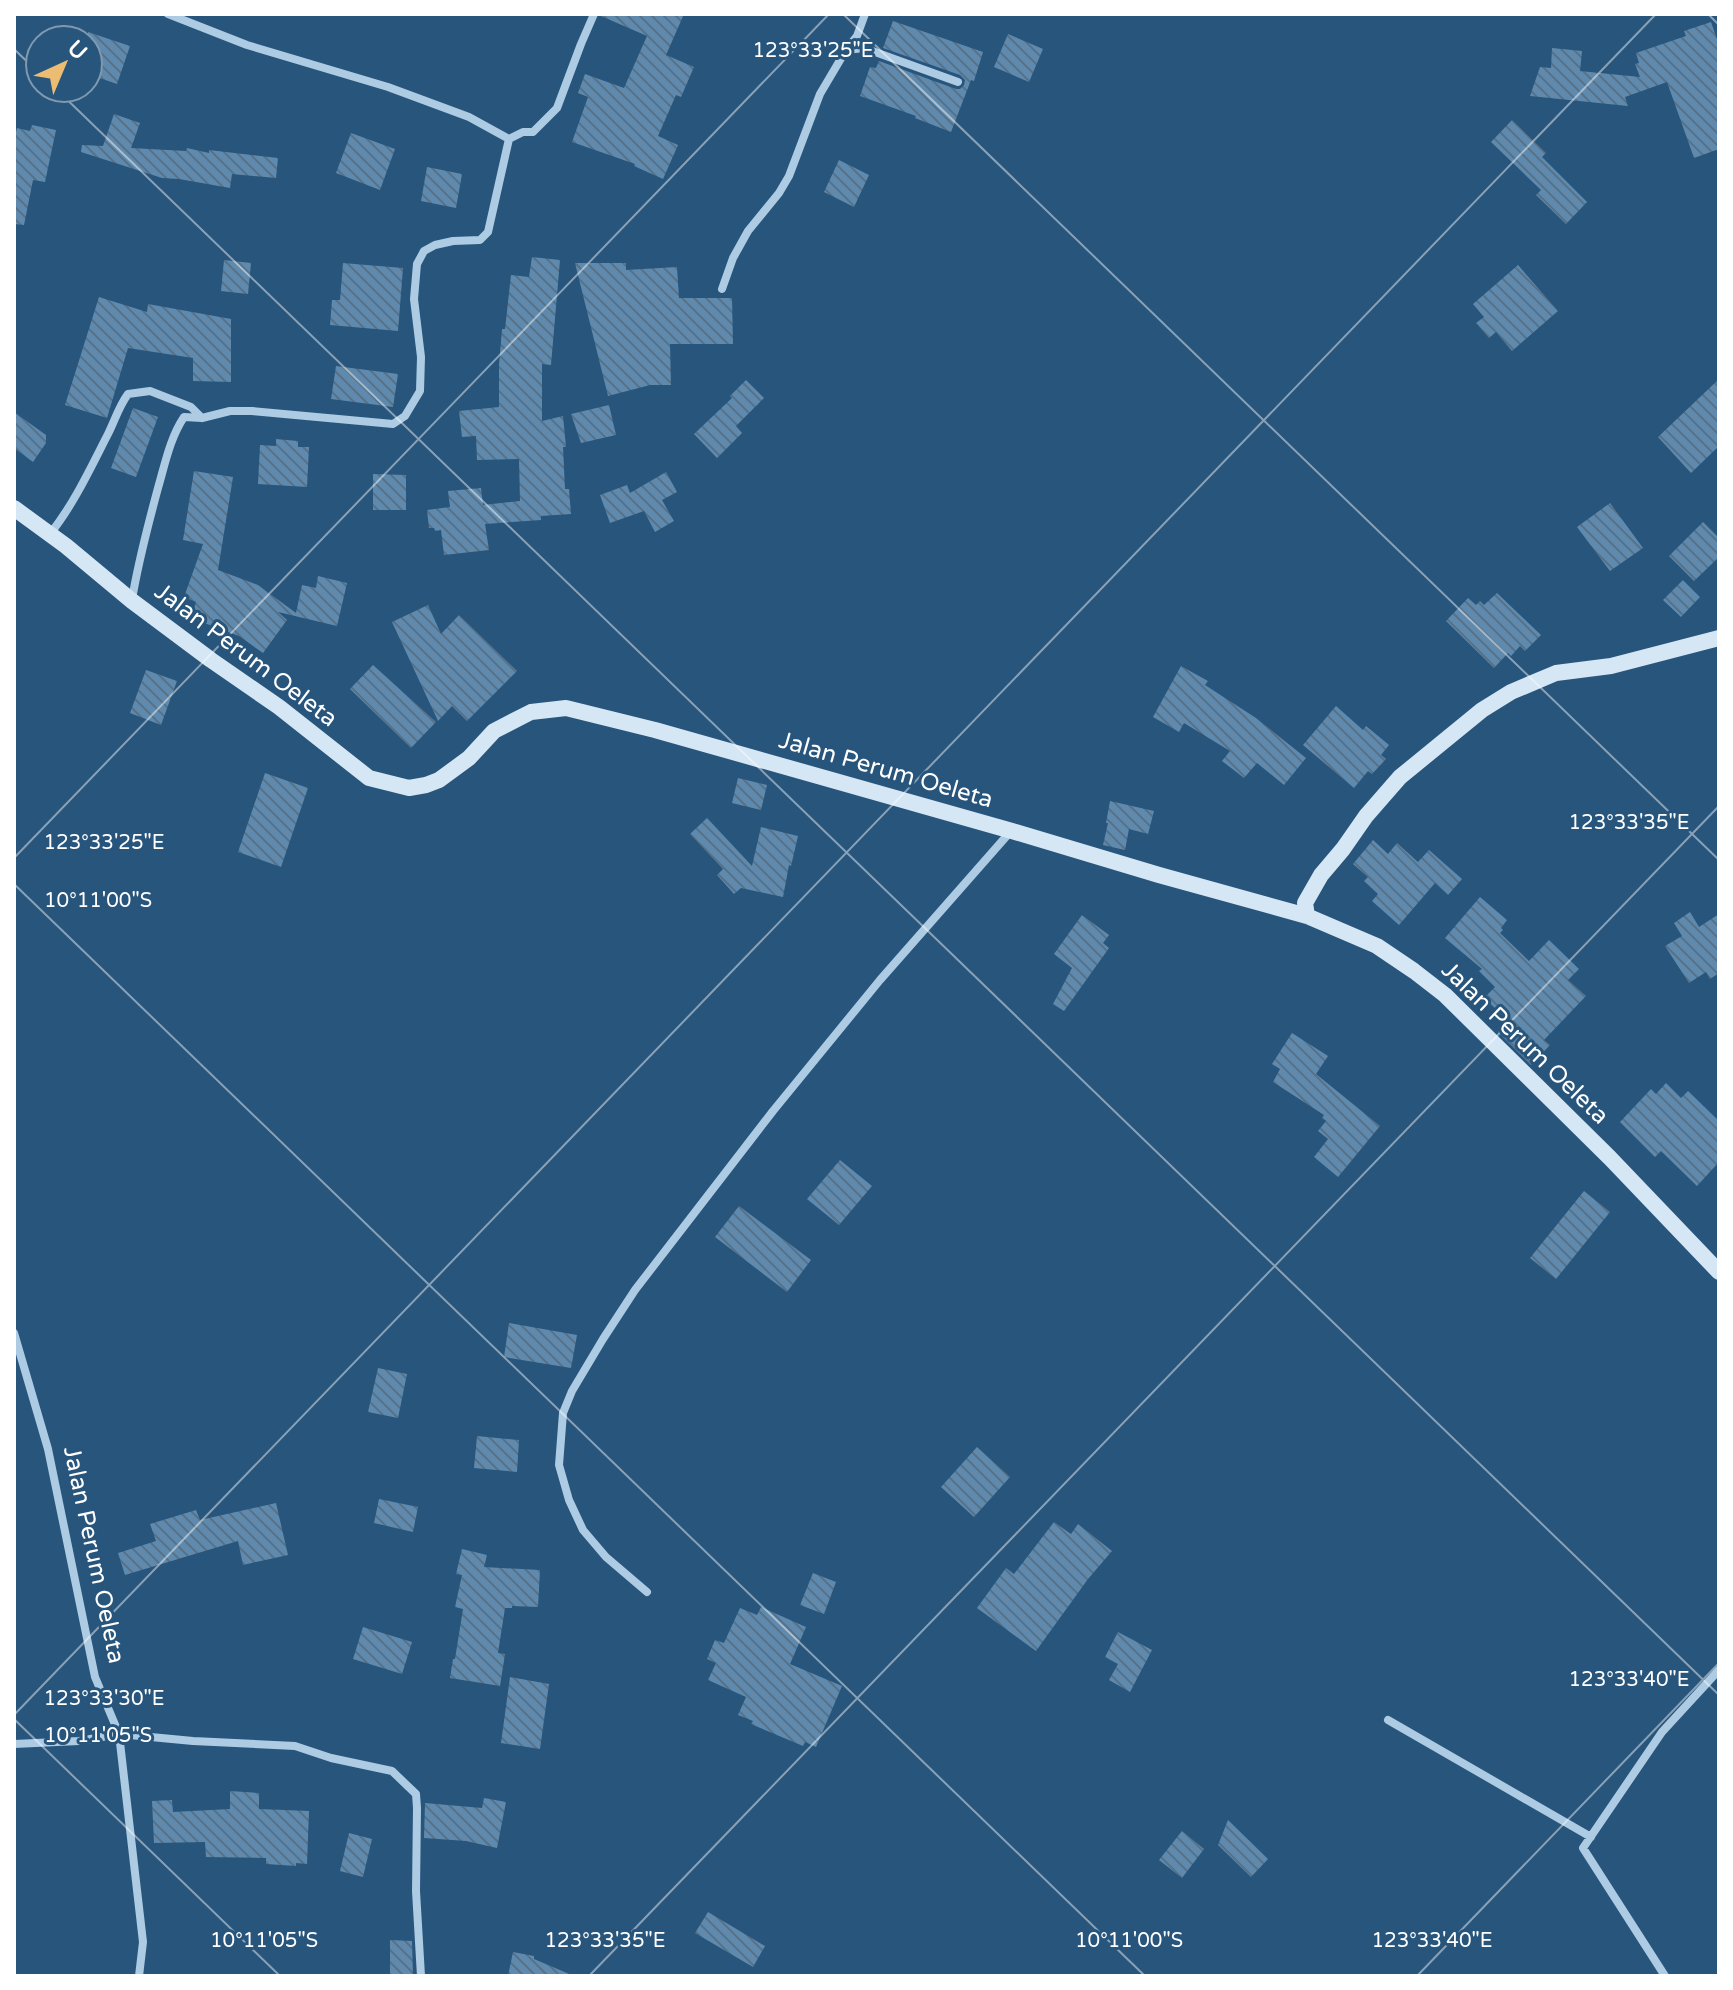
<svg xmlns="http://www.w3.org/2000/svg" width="1733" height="1990" font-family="'Varela Round',sans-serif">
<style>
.building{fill:url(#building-back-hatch)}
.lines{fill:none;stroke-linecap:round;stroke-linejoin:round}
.street{stroke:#adcce4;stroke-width:8}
.secondary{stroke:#d5e6f4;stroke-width:16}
.ticks{fill:none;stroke:#fff;stroke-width:2;stroke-opacity:0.45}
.labels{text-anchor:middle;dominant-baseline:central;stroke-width:6;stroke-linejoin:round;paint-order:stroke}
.street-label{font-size:24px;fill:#fff;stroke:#28557c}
.ticks-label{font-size:20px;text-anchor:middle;fill:#fff;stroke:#28557c;stroke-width:6;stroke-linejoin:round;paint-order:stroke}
</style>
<defs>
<pattern id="building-back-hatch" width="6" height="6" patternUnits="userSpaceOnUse" patternTransform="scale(2)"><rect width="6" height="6" fill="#608aad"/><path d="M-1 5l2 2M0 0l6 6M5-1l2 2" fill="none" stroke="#587186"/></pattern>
</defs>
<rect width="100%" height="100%" fill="#28557c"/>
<path class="building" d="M 601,14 L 684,14 L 666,55 L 694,67 L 681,97 L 676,95 L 658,136 L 678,145 L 663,179 L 634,166 L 635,164 L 572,142 L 588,97 L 578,93 L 585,74 L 624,88 L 647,36 L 601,16 Z
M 893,21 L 983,52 L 974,81 L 971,80 L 951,132 L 915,118 L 916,116 L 860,96 L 870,67 L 876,68 L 879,61 L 956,89 L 960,89 L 964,85 L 965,80 L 960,75 L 883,48 Z
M 1711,22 L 1719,45 L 1719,149 L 1694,158 L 1667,82 L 1625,97 L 1628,106 L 1530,96 L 1540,67 L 1551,68 L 1552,48 L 1582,51 L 1580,71 L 1640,77 L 1635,64 L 1639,63 L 1636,53 L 1686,36 L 1684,31 Z
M 88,32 L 130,46 L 117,84 L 88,74 Z
M 1008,34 L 1043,49 L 1029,82 L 994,67 Z
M 114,114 L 140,123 L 131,148 L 186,151 L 187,148 L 209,153 L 209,150 L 278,158 L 276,178 L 232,174 L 230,188 L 179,179 L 162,178 L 81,152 L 82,145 L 103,146 Z
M 1512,120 L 1546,153 L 1542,157 L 1587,202 L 1566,224 L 1536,195 L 1541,190 L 1491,142 Z
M 32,125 L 56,130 L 45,182 L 33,180 L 24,225 L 14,224 L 14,141 L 17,128 L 30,131 Z
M 351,133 L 395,149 L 380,190 L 336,173 Z
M 839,160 L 869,175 L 854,207 L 824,192 Z
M 427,167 L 462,174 L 456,208 L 421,201 Z
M 532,257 L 560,260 L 551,365 L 542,364 L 542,421 L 563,416 L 566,447 L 563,447 L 565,489 L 569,489 L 571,514 L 541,516 L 541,520 L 485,524 L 489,550 L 444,555 L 441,530 L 435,531 L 434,528 L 429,528 L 427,510 L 450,507 L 448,491 L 481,488 L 483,505 L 520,501 L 519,459 L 477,460 L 476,436 L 462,437 L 459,411 L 499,407 L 499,365 L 502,329 L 505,329 L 511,275 L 529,277 Z
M 224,260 L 251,263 L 248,294 L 221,291 Z
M 343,263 L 403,268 L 398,331 L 330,325 L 332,300 L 340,300 Z
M 575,263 L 626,263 L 626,270 L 677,267 L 679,298 L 732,298 L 733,344 L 670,344 L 671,385 L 650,385 L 608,396 Z
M 1518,265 L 1558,311 L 1512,351 L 1496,332 L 1489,338 L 1476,323 L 1484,317 L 1473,304 Z
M 99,297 L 147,312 L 148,304 L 231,319 L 231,382 L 193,381 L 193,358 L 128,348 L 107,418 L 65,405 Z
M 336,366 L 398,374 L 393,407 L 331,399 Z
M 1719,379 L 1719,446 L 1691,473 L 1658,437 Z
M 746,380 L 764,398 L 736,426 L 742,433 L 717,458 L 694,434 L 732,398 L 730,396 Z
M 609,405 L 616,435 L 581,443 L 571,414 Z
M 133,408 L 158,417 L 136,477 L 111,468 Z
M 14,412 L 46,435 L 46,443 L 33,462 L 14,448 Z
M 276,439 L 298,441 L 298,447 L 309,447 L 307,487 L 258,484 L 260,445 L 276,446 Z
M 194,471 L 233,477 L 218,570 L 258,585 L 296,613 L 302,585 L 316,588 L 318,576 L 347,583 L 337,626 L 278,612 L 287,620 L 263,653 L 239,636 L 191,618 L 196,602 L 184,597 L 203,544 L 183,540 Z
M 666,472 L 677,492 L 662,500 L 674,521 L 655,532 L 644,511 L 610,523 L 600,495 L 627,485 L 630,493 Z
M 373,474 L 406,475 L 406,510 L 373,510 Z
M 1610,503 L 1643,548 L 1610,571 L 1577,527 Z
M 1703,522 L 1719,538 L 1719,557 L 1694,581 L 1669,556 Z
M 1683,580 L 1700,597 L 1681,617 L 1663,600 Z
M 1497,593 L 1541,635 L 1525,651 L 1520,646 L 1511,656 L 1508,653 L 1494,668 L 1446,621 L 1468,598 L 1476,605 L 1480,601 L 1484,605 Z
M 428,605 L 441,634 L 459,615 L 517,671 L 467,721 L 452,706 L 438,721 L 392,622 Z
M 373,665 L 436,722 L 411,748 L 350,689 Z
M 1181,666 L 1208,681 L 1205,685 L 1256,718 L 1306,758 L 1284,785 L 1257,763 L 1244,778 L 1222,761 L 1230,751 L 1184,723 L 1179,732 L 1153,717 Z
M 146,670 L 177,681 L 161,725 L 130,713 Z
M 1336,706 L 1363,730 L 1366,726 L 1389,745 L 1381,755 L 1386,759 L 1372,774 L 1368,771 L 1354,788 L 1303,745 Z
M 265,773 L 308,788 L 281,867 L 238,852 Z
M 738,778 L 767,785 L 761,810 L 732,803 Z
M 1110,801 L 1154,811 L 1148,834 L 1129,829 L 1125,850 L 1103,845 L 1108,823 L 1106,823 Z
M 707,818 L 752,866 L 761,827 L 798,836 L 791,866 L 789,865 L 783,897 L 741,888 L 734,894 L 717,875 L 723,869 L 690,834 Z
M 1373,840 L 1388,854 L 1397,843 L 1418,862 L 1429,850 L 1462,879 L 1448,895 L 1435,883 L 1399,925 L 1372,901 L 1378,894 L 1364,881 L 1368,877 L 1353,864 Z
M 1480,897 L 1507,920 L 1501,928 L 1503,930 L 1500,933 L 1529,961 L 1549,940 L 1579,969 L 1568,980 L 1586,996 L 1544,1040 L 1550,1045 L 1531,1065 L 1498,1032 L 1509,1021 L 1484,998 L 1495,987 L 1479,971 L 1482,969 L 1445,938 Z
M 1690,912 L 1699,927 L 1719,914 L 1719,973 L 1710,979 L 1706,972 L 1689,983 L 1665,946 L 1682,936 L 1674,923 Z
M 1082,915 L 1109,935 L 1103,943 L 1109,948 L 1064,1011 L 1053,1004 L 1072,968 L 1054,954 Z
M 1292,1033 L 1328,1056 L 1316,1074 L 1380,1126 L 1338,1177 L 1314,1157 L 1328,1139 L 1318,1131 L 1326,1121 L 1322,1118 L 1324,1115 L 1273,1082 L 1280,1069 L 1272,1064 Z
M 1666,1083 L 1681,1098 L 1688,1091 L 1719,1121 L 1719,1162 L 1697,1186 L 1661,1151 L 1655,1157 L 1620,1122 L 1651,1089 L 1656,1094 Z
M 840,1160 L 872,1186 L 839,1225 L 807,1199 Z
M 1584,1191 L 1610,1212 L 1556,1279 L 1530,1258 Z
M 739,1206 L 811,1260 L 787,1292 L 715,1237 Z
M 509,1323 L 577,1335 L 571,1368 L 504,1357 Z
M 378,1368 L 407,1374 L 398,1418 L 368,1412 Z
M 477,1436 L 519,1440 L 517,1472 L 474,1468 Z
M 977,1447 L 1010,1477 L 974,1517 L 941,1487 Z
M 379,1499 L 418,1507 L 413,1532 L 374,1523 Z
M 276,1503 L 288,1555 L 243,1565 L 238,1541 L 125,1575 L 118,1553 L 156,1541 L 150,1524 L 196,1510 L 200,1520 Z
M 1054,1522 L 1071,1534 L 1078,1524 L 1112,1551 L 1088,1579 L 1036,1651 L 977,1608 L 1006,1568 L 1014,1574 Z
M 462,1549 L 487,1555 L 484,1567 L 540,1570 L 538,1607 L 512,1606 L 512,1608 L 505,1608 L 498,1653 L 505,1654 L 500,1686 L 450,1678 L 453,1659 L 455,1659 L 463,1609 L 455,1607 L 462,1575 L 456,1574 Z
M 813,1573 L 836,1582 L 824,1614 L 800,1605 Z
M 761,1607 L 806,1627 L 790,1664 L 842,1686 L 816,1747 L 805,1742 L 803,1746 L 751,1724 L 753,1721 L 738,1715 L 746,1697 L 708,1680 L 716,1663 L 707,1659 L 715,1640 L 724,1643 L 740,1608 L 757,1615 Z
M 363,1627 L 412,1642 L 402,1674 L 353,1659 Z
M 1118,1632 L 1152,1650 L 1130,1692 L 1109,1680 L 1118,1664 L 1105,1657 Z
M 510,1677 L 549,1684 L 540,1749 L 501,1743 Z
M 230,1791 L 259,1793 L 259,1809 L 309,1811 L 307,1864 L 296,1863 L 296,1866 L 266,1864 L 266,1858 L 206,1857 L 205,1842 L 154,1843 L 152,1801 L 172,1800 L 173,1812 L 230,1809 Z
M 484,1798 L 506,1802 L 497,1848 L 466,1841 L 424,1838 L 425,1803 L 482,1808 Z
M 1228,1820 L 1268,1859 L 1251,1877 L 1218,1845 Z
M 1182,1831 L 1204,1849 L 1182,1878 L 1159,1860 Z
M 349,1833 L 372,1839 L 363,1877 L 340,1871 Z
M 708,1912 L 765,1946 L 753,1967 L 695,1933 Z
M 390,1940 L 412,1941 L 413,1976 L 390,1976 Z
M 513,1952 L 534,1956 L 534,1959 L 574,1976 L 508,1976 Z"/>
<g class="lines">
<path class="street" d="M 168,14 L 247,45 L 388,87 L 469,117 L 509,139 L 523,132 L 533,132 L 557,108 L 581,44 L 594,14
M 846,50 L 857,36 L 865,14
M 722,289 L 733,258 L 748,231 L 779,193 L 789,176 L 820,94 L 846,50 L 864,48 L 958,82
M 50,534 C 74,504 91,467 108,434 C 115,420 119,406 128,394 L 150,391 L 191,407 L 202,418
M 132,600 C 138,562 148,525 158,488 C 165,464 170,438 184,417 L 202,418 L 230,411 L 252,411 L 393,424 L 405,416 L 420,391 L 421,357 L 414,299 L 417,264 L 424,251 L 435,245 L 453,241 L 480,240 L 488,232 L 509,139
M 14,1333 L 48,1449 L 95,1677 L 119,1734 L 143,1942 L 139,1976
M 647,1592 L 606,1557 L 583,1530 L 569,1500 L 559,1465 L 563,1413 L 572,1391 L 603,1339 L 635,1290 L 773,1111 L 880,980 L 1011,831
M 1388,1720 L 1591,1837
M 14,1744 L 79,1741 L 119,1734 L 193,1741 L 295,1746 L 331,1758 L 392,1771 L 416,1794 L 417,1808 L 416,1891 L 421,1976
M 1665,1976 L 1583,1848 L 1662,1732 L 1719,1670"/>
<path class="secondary" d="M 14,508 L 66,546 L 132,601 L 211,660 L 279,707 L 369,778 L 409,788 L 426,785 L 439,780 L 469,758 L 494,731 L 531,712 L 566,708 L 655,730 L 1012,831 L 1159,875 L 1307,916 L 1377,946 L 1414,971 L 1445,995 L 1610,1158 L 1719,1272
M 1307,916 L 1305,903 L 1321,875 L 1343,849 L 1366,816 L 1400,777 L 1482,710 L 1511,692 L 1556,673 L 1611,666 L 1719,638"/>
</g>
<path class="ticks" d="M 843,14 L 1719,860M 1708,14 L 1719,25M 14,49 L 40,74M 55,88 L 1719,1695M 14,858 L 829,14M 14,884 L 1145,1976M 14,1715 L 1656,14M 14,1719 L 280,1976M 589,1976 L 1719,806M 1417,1976 L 1719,1663"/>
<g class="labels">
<g class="street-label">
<text transform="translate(246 655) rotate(37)">Jalan Perum Oeleta</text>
<text transform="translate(886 770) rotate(16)">Jalan Perum Oeleta</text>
<text transform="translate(1525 1043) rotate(44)">Jalan Perum Oeleta</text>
<text transform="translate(94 1555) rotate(78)">Jalan Perum Oeleta</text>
</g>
</g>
<g class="ticks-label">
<text x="813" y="57">123°33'25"E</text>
<text x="1629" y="829">123°33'35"E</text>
<text x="104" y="849">123°33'25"E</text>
<text x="98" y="907">10°11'00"S</text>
<text x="1629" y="1686">123°33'40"E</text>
<text x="104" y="1705">123°33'30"E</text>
<text x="98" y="1742">10°11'05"S</text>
<text x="605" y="1947">123°33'35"E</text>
<text x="1432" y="1947">123°33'40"E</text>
<text x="264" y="1947">10°11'05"S</text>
<text x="1129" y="1947">10°11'00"S</text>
</g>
<rect width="1733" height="1990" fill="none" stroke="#ffffff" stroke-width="32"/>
<g transform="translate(64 64) rotate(44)"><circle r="38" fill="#28557c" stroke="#7e99b0" stroke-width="2"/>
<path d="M0-6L14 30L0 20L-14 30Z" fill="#ecbc73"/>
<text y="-12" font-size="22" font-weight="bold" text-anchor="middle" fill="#ffffff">U</text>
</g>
</svg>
